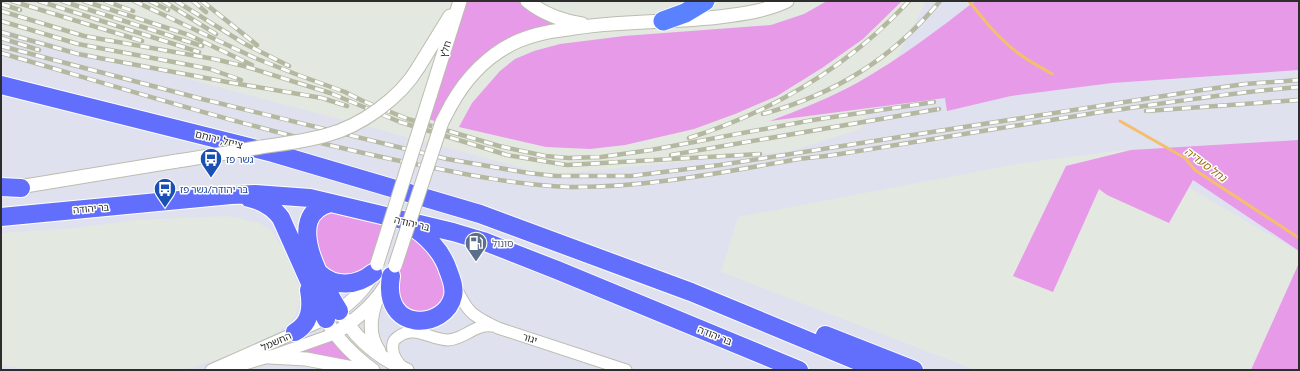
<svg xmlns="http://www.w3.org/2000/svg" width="1300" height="371" font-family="Commissioner,'Noto Sans Hebrew',sans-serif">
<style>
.industrial{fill:#e3e8e0}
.green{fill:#e79ae7}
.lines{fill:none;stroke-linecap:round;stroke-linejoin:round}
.stream{stroke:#f5be6f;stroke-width:3}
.minor-casing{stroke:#bcbdaf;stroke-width:13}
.tertiary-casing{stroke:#bcbdaf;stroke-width:15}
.trunk-casing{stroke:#fff;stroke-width:20}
.motorway-casing{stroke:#fff;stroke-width:21}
.minor{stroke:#fff;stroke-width:11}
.tertiary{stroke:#fff;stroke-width:13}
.trunk{stroke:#626ffc;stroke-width:18}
.motorway{stroke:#5a82ff;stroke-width:19}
.rail-casing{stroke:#b4b8a1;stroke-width:4.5}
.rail{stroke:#fff;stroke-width:3;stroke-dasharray:9;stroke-linecap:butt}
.tertiary-bridge-casing{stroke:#bcbdaf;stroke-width:15;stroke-linecap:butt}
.tertiary-bridge{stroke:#fff;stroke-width:13}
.labels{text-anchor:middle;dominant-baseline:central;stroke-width:3;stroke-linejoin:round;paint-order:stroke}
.street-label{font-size:10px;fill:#2d2d2d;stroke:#fff}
.transit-label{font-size:10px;fill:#164399;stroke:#fff;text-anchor:start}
.service-label{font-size:10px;fill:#4e5e75;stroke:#fff;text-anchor:start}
.water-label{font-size:11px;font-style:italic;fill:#986908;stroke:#fff}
</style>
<rect width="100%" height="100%" fill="#dfe1ef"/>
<path class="industrial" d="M 1,1 L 926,1 L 861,129 L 791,151 L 549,175 L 1,29 Z
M 1125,150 L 1299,252 L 1299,263 L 1251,370 L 975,370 L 721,272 L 738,217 L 1022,163 Z
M 227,216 L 259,223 L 271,230 L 284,250 L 299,286 L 300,299 L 296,314 L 289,324 L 280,331 L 237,352 L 185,370 L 35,370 L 1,365 L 1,233 L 74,228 L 135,220 Z"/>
<path class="green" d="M 465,1 L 520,1 L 530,9 L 562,23 L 505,43 L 437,122 L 429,119 Z
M 827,1 L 902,1 L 863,39 L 822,68 L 777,96 L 735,114 L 694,129 L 625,145 L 590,149 L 546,147 L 459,127 L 472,103 L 500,71 L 515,59 L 534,51 L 560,44 L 624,36 L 771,25 L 804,14 Z
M 975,1 L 1299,1 L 1299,70 L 1112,83 L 1011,96 L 947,111 L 945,98 L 770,121 C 800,110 829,98 857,83 C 899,59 938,30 975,1 Z
M 1299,140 L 1299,251 L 1193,180 L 1169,223 L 1107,195 L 1099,189 L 1053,292 L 1013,276 L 1066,166 L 1131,150 Z
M 324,210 L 386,225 L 372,265 L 357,277 L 329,276 L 312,243 L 315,218 Z
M 411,237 L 423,242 L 432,249 L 449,291 L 435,311 L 406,312 L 395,290 L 396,278 Z
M 1299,263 L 1299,370 L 1251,370 Z
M 333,338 L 360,364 L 284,354 Z"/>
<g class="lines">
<path class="stream" d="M 969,1 C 983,19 999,39 1018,53 C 1028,61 1041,67 1052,74
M 1120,121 L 1185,158 L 1195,170 L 1299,238"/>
<g class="minor-casing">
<path id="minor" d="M 455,286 C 468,313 471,315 498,328 L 626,370
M 231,368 L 269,357 L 334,334
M 404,369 C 398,363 391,353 393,344 C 393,341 395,339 398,337 C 414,324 431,340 448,340 C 465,339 474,324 492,326
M 211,370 L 326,319"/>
</g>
<g class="tertiary-casing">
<path id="tertiary" d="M 527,1 C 542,13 563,21 582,24
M 418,68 L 450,16
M 430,96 L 460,1
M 451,105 C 466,78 489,54 518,41 C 534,34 551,31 568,29 C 618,20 669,23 719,17 C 743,14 766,11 787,1
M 13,188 L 177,161
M 373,274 C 362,294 345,308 326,319 C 337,340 354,356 373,370
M 376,301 C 370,318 368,336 379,351
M 344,318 C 358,341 382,360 407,370
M 334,334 C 357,319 377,303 390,278
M 269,357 L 306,359 L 363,370"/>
</g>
<g class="trunk-casing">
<path id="trunk" d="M 1,85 L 273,153 L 480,214 L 691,292 L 879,370
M 1,187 L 21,188
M 249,198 C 263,201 273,207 281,218 L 326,319
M 330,203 C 281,216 324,286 339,311
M 1,217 L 231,195 L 255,194 L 310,198 L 453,232 L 483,241 L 557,270 L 799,370
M 319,273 C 335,288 357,286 373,273
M 391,276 C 381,334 446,330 453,296 C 455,287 451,278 448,270 C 442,251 426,235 409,225
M 295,332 C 311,323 312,307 309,290
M 825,335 L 914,370"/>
</g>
<g class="motorway-casing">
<path id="motorway" d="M 663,21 L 685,13 L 705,1"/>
</g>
<use href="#minor" class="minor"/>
<use href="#tertiary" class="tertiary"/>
<use href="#trunk" class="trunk"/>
<use href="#motorway" class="motorway"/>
<g class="rail-casing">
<path id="rail" d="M 12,1 L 142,41
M 39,1 L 199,52
M 62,1 L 202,46
M 84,1 L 189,35 L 252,65
M 105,1 L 133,11
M 134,1 L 255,58 L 298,75 L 345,92 L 363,101 L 408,119 L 499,146 L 545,156 L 569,158 L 601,157 L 651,150 L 813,120 L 934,102
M 150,1 L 168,10
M 163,1 L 216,34
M 176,1 L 245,44 L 289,66
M 193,1 L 206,12
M 202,1 L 257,45
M 1,4 L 20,10
M 1,11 L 84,36 L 214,59 L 244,66 L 330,93 L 400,122 L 507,155 L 567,165 L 760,154
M 1,21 L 78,44 L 179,63 L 210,69 L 241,80
M 1,32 L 78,54 L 227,82 L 322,98 L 347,106
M 1,38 L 39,50
M 1,46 L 202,99 L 447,159 L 528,173 L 556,176 L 631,176 L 720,165 L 1202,90 L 1245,84 L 1299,80
M 1,53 C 135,92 268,134 405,162 C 459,173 514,185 569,187 C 647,188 723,172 799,159 C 815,157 830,156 846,153 C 931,140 1016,125 1101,112 C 1167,103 1233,92 1299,87
M 1146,111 L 1299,100
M 763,114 C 835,94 892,59 940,1
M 689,138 C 774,111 848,67 909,1
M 671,155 L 939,109"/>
</g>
<use href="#rail" class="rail"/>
<g class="tertiary-bridge-casing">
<path id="tertiary-bridge" d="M 177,161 C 205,157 233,152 261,147 C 283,144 306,141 327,135 C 361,126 400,98 418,68
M 377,264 L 430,96
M 395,266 L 442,122 L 451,105"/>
</g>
<use href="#tertiary-bridge" class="tertiary-bridge"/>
</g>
<defs>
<g id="bus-pin" transform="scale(1.15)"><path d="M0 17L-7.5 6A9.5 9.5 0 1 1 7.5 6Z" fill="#1a4fb4" stroke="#fff"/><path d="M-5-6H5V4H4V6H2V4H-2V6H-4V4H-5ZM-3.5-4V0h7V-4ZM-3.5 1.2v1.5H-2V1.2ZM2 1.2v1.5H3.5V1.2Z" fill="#fff"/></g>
<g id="fuel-pin" transform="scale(1.15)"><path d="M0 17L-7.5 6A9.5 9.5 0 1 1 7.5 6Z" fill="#5c6f8a" stroke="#fff"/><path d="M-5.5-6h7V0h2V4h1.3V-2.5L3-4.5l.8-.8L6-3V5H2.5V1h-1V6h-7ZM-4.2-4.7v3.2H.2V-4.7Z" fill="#fff"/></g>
</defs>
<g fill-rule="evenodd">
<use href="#bus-pin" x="211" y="159"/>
<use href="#bus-pin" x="165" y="189"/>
<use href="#fuel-pin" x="476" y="243"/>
</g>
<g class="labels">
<g class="street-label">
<text transform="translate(445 49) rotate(-73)">חלץ</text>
<text transform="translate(219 139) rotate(14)">צייזל, ירוחם</text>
<text transform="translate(91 208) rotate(-5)">בר יהודה</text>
<text transform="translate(412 223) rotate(13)">בר יהודה</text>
<text transform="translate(715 335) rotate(22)">בר יהודה</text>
<text transform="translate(530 338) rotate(18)">יגור</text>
<text transform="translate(276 341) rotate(-24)">החשמל</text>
</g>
<g class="transit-label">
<text x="226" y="159">גשר פז</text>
<text x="180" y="189">בר יהודה/גשר פז</text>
</g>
<g class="service-label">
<text x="492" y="243">סונול</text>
</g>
<g class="water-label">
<text transform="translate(1206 164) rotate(37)">נחל סעדיה</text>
</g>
</g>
<rect width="1300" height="371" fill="none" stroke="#2d2d2d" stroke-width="4"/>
</svg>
